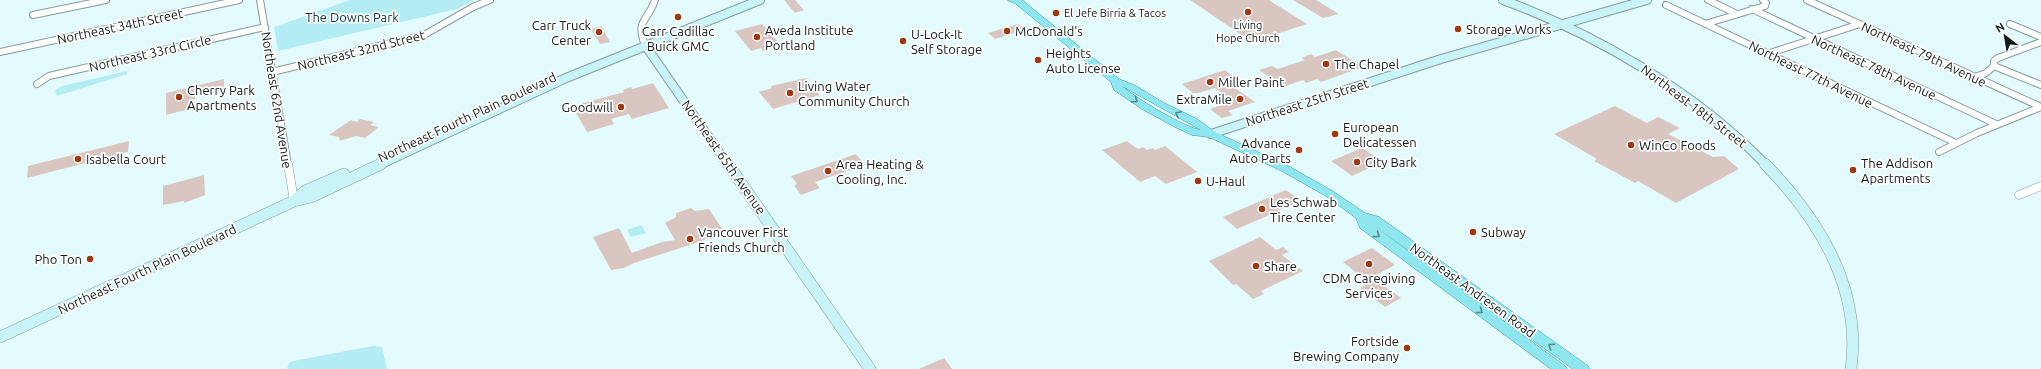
<svg xmlns="http://www.w3.org/2000/svg" width="2041" height="369" font-family="Ubuntu,sans-serif">
<style>
.green{fill:#b4ecf3}
.building{fill:#dac6c0}
.lines{fill:none;stroke-linecap:round;stroke-linejoin:round}
.street-far1-casing{stroke:#869b9d;stroke-width:8}
.street-casing{stroke:#869b9d;stroke-width:9}
.secondary-far1-casing{stroke:#869b9d;stroke-width:10}
.secondary-casing{stroke:#869b9d;stroke-width:12}
.primary-casing{stroke:#34959f;stroke-width:1}
.street-far1{stroke:#fff;stroke-width:6}
.street{stroke:#fff;stroke-width:8}
.secondary-far1{stroke:#c8f3f7;stroke-width:8}
.secondary{stroke:#c8f3f7;stroke-width:11}
.primary{fill:#90e6ef;fill-rule:evenodd}
.oneway{stroke:#588b90}
.poi-dot{fill:#9e3811;stroke:#fff;stroke-width:1.5}
.labels{text-anchor:middle;dominant-baseline:central;stroke-width:3.5;stroke-linejoin:round;paint-order:stroke}
.far-poi-label{font-size:11px;fill:#131b1c;stroke:#fff;text-anchor:start}
.park-label{font-size:13px;fill:#0a373c;stroke:#fff}
.poi-label{font-size:13px;fill:#131b1c;stroke:#fff;text-anchor:start}
.street-label{font-size:13px;fill:#131b1c;stroke:#fff}
</style>
<rect width="100%" height="100%" fill="#e4fbfe"/>
<path class="green" d="M 350,0 L 475,0 L 457,9 L 278,51 L 274,27 Z
M 127,71 L 127,74 L 57,96 L 55,90 L 62,86 Z
M 641,225 L 646,233 L 631,237 L 627,230 Z
M 373,346 L 382,347 L 387,369 L 287,369 L 289,363 L 293,361 Z"/>
<path class="building" d="M 784,0 L 795,0 L 804,10 L 795,13 Z
M 1190,0 L 1269,0 L 1307,24 L 1252,42 Z
M 1293,0 L 1316,0 L 1339,14 L 1323,18 Z
M 762,24 L 779,43 L 770,45 L 772,48 L 763,51 L 761,48 L 751,51 L 735,31 Z
M 1018,24 L 1026,29 L 995,39 L 988,33 Z
M 601,26 L 610,42 L 600,44 L 591,29 Z
M 1336,50 L 1363,67 L 1321,82 L 1317,79 L 1306,83 L 1303,80 L 1283,87 L 1259,70 L 1272,66 L 1278,69 L 1305,60 L 1301,58 L 1311,54 L 1315,57 Z
M 1225,70 L 1238,80 L 1228,83 L 1255,102 L 1228,111 L 1233,115 L 1222,118 L 1210,109 L 1233,101 L 1215,88 L 1198,93 L 1193,93 L 1182,84 Z
M 806,78 L 820,95 L 773,109 L 759,92 L 772,88 L 771,86 Z
M 224,79 L 224,89 L 195,96 L 195,99 L 192,100 L 193,108 L 166,115 L 166,93 Z
M 653,83 L 669,108 L 632,119 L 629,114 L 611,119 L 614,124 L 587,132 L 572,106 L 624,92 L 623,90 L 631,87 L 632,89 Z
M 1615,106 L 1647,123 L 1658,117 L 1680,128 L 1668,134 L 1713,157 L 1724,156 L 1739,169 L 1676,203 L 1638,181 L 1635,183 L 1594,161 L 1597,159 L 1554,134 Z
M 360,119 L 374,122 L 370,125 L 379,127 L 365,138 L 356,136 L 340,141 L 339,137 L 329,135 L 351,120 L 357,122 Z
M 129,141 L 128,152 L 27,178 L 28,166 Z
M 1127,141 L 1138,149 L 1143,147 L 1147,150 L 1153,148 L 1155,150 L 1165,146 L 1197,172 L 1166,184 L 1155,176 L 1140,182 L 1102,150 Z
M 1362,148 L 1383,162 L 1352,176 L 1331,161 Z
M 856,154 L 865,165 L 815,182 L 820,188 L 801,195 L 794,185 L 797,184 L 791,176 Z
M 204,175 L 205,195 L 184,203 L 184,201 L 163,205 L 163,186 Z
M 1286,190 L 1301,201 L 1237,229 L 1223,217 Z
M 691,208 L 695,211 L 709,209 L 722,229 L 702,241 L 634,263 L 624,268 L 611,270 L 593,237 L 619,228 L 632,253 L 662,242 L 675,240 L 665,223 L 676,217 L 676,213 Z
M 1260,237 L 1276,250 L 1283,247 L 1289,252 L 1282,255 L 1303,271 L 1261,291 L 1264,294 L 1253,299 L 1236,284 L 1233,285 L 1209,261 Z
M 1372,248 L 1395,265 L 1372,277 L 1401,298 L 1385,307 L 1360,288 L 1369,283 L 1343,262 Z
M 944,358 L 952,369 L 919,369 Z"/>
<g class="lines">
<g class="street-far1-casing">
<path id="street-far1" d="M 260,0 L 288,165
M 1708,0 L 1737,14
M 1807,0 L 2041,107
M 1666,5 L 1956,143
M 1752,9 L 1996,124
M 33,15 L 106,0
M 1705,24 L 1765,6 L 1766,3 L 1763,0
M 2010,24 L 2041,37
M 645,45 C 635,19 648,22 655,0
M 0,52 L 239,0
M 1770,53 L 1860,24
M 1994,66 L 2041,85
M 272,72 L 424,35 L 473,7 L 490,0
M 1975,77 L 1986,73 L 1994,66 L 1994,61 L 1998,58 L 2041,42
M 37,84 L 49,76 L 265,27
M 1939,152 L 1977,133 L 2041,107"/>
</g>
<g class="street-casing">
<path id="street" d="M 288,164 L 294,201
M 2019,195 L 2041,186"/>
</g>
<g class="secondary-far1-casing">
<path id="secondary-far1" d="M 1503,0 C 1596,34 1697,93 1766,165
M 645,45 L 728,165
M 1211,134 L 1441,59 L 1647,0
M 379,165 L 566,78 L 760,0"/>
</g>
<g class="secondary-casing">
<path id="secondary" d="M 728,164 L 870,369
M 1765,164 C 1819,219 1862,289 1851,369
M 295,200 L 305,191 L 344,174
M 0,337 L 294,201 L 311,197 L 381,164"/>
</g>
<g class="primary-casing">
<path id="primary" d="M 1008,0 L 1022,0 L 1119,79 L 1136,86 L 1164,103 L 1197,119 L 1215,132 L 1290,167 L 1334,192 L 1365,213 L 1379,217 L 1588,366 L 1590,369 L 1573,369 L 1369,222 L 1565,366 L 1567,369 L 1551,369 L 1360,228 L 1356,218 L 1326,196 L 1282,171 L 1209,137 L 1192,135 L 1175,127 L 1142,109 L 1114,90 L 1111,82 L 1016,4 ZM 1122,86 L 1201,130 C 1185,128 1134,97 1122,86 Z"/>
</g>
<use href="#street-far1" class="street-far1"/>
<use href="#street" class="street"/>
<use href="#secondary-far1" class="secondary-far1"/>
<use href="#secondary" class="secondary"/>
<use href="#primary" class="primary"/>
</g>
<defs><path id="oneway-chevron" d="M-2-3.5L2.5 0L-2 3.5" fill="none" stroke-width="1.6" stroke-linecap="round" stroke-linejoin="round"/></defs>
<g class="oneway">
<use href="#oneway-chevron" transform="translate(1135 100) rotate(33)"/>
<use href="#oneway-chevron" transform="translate(1178 114) rotate(-153)"/>
<use href="#oneway-chevron" transform="translate(1377 235) rotate(36)"/>
<use href="#oneway-chevron" transform="translate(1480 311) rotate(36)"/>
<use href="#oneway-chevron" transform="translate(1551 346) rotate(-145)"/>
</g>
<g class="poi-dot">
<circle cx="1248" cy="12" r="4"/>
<circle cx="1056" cy="13" r="4"/>
<circle cx="678" cy="17" r="4"/>
<circle cx="1458" cy="29" r="4"/>
<circle cx="1007" cy="31" r="4"/>
<circle cx="599" cy="32" r="4"/>
<circle cx="757" cy="37" r="4"/>
<circle cx="903" cy="41" r="4"/>
<circle cx="1038" cy="60" r="4"/>
<circle cx="1326" cy="64" r="4"/>
<circle cx="1210" cy="82" r="4"/>
<circle cx="790" cy="93" r="4"/>
<circle cx="179" cy="97" r="4"/>
<circle cx="1240" cy="99" r="4"/>
<circle cx="621" cy="107" r="4"/>
<circle cx="1335" cy="134" r="4"/>
<circle cx="1631" cy="145" r="4"/>
<circle cx="1299" cy="150" r="4"/>
<circle cx="78" cy="159" r="4"/>
<circle cx="1357" cy="162" r="4"/>
<circle cx="1853" cy="170" r="4"/>
<circle cx="828" cy="171" r="4"/>
<circle cx="1198" cy="181" r="4"/>
<circle cx="1262" cy="209" r="4"/>
<circle cx="1473" cy="232" r="4"/>
<circle cx="690" cy="239" r="4"/>
<circle cx="90" cy="259" r="4"/>
<circle cx="1369" cy="264" r="4"/>
<circle cx="1256" cy="266" r="4"/>
<circle cx="1407" cy="348" r="4"/>
</g>
<g class="labels">
<g class="far-poi-label">
<text x="1064" y="13">El Jefe Birria &amp; Tacos</text>
<text x="1248" y="25" text-anchor="middle">Living<tspan x="1248" dy="13">Hope Church</tspan></text>
</g>
<g class="park-label">
<text x="352" y="17">The Downs Park</text>
</g>
<g class="poi-label">
<text x="591" y="25" text-anchor="end">Carr Truck<tspan x="591" dy="15">Center</tspan></text>
<text x="1466" y="29">Storage Works</text>
<text x="765" y="30">Aveda Institute<tspan x="765" dy="15">Portland</tspan></text>
<text x="678" y="31" text-anchor="middle">Carr Cadillac<tspan x="678" dy="15">Buick GMC</tspan></text>
<text x="1015" y="31">McDonald's</text>
<text x="911" y="34">U-Lock-It<tspan x="911" dy="15">Self Storage</tspan></text>
<text x="1046" y="53">Heights<tspan x="1046" dy="15">Auto License</tspan></text>
<text x="1334" y="64">The Chapel</text>
<text x="1218" y="82">Miller Paint</text>
<text x="798" y="86">Living Water<tspan x="798" dy="15">Community Church</tspan></text>
<text x="187" y="90">Cherry Park<tspan x="187" dy="15">Apartments</tspan></text>
<text x="1232" y="99" text-anchor="end">ExtraMile</text>
<text x="613" y="107" text-anchor="end">Goodwill</text>
<text x="1343" y="127">European<tspan x="1343" dy="15">Delicatessen</tspan></text>
<text x="1291" y="143" text-anchor="end">Advance<tspan x="1291" dy="15">Auto Parts</tspan></text>
<text x="1639" y="145">WinCo Foods</text>
<text x="86" y="159">Isabella Court</text>
<text x="1365" y="162">City Bark</text>
<text x="1861" y="163">The Addison<tspan x="1861" dy="15">Apartments</tspan></text>
<text x="836" y="164">Area Heating &amp;<tspan x="836" dy="15">Cooling, Inc.</tspan></text>
<text x="1206" y="181">U-Haul</text>
<text x="1270" y="202">Les Schwab<tspan x="1270" dy="15">Tire Center</tspan></text>
<text x="698" y="232">Vancouver First<tspan x="698" dy="15">Friends Church</tspan></text>
<text x="1481" y="232">Subway</text>
<text x="82" y="259" text-anchor="end">Pho Ton</text>
<text x="1264" y="266">Share</text>
<text x="1369" y="278" text-anchor="middle">CDM Caregiving<tspan x="1369" dy="15">Services</tspan></text>
<text x="1399" y="341" text-anchor="end">Fortside<tspan x="1399" dy="15">Brewing Company</tspan></text>
</g>
<g class="street-label">
<text transform="translate(120 26) rotate(-12)">Northeast 34th Street</text>
<text transform="translate(361 50) rotate(-14)">Northeast 32nd Street</text>
<text transform="translate(150 53) rotate(-13)">Northeast 33rd Circle</text>
<text transform="translate(1924 54) rotate(25)">Northeast 79th Avenue</text>
<text transform="translate(1874 67) rotate(25)">Northeast 78th Avenue</text>
<text transform="translate(1811 74) rotate(26)">Northeast 77th Avenue</text>
<text transform="translate(277 100) rotate(81)">Northeast 62nd Avenue</text>
<text transform="translate(1307 102) rotate(-18)">Northeast 25th Street</text>
<text transform="translate(1694 106) rotate(37)">Northeast 18th Street</text>
<text transform="translate(467 117) rotate(-25)">Northeast Fourth Plain Boulevard</text>
<text transform="translate(724 157) rotate(55)">Northeast 65th Avenue</text>
<text transform="translate(147 269) rotate(-25)">Northeast Fourth Plain Boulevard</text>
<text transform="translate(1473 290) rotate(36)">Northeast Andresen Road</text>
</g>
</g>
<g transform="translate(2005 36) rotate(329)" stroke="#ffffff" stroke-width="3" paint-order="stroke">
<path d="M0-3L7 15L0 10L-7 15Z" fill="#131b1c"/>
<text y="-6" font-size="11" font-weight="bold" text-anchor="middle" fill="#131b1c">N</text>
</g>
</svg>
